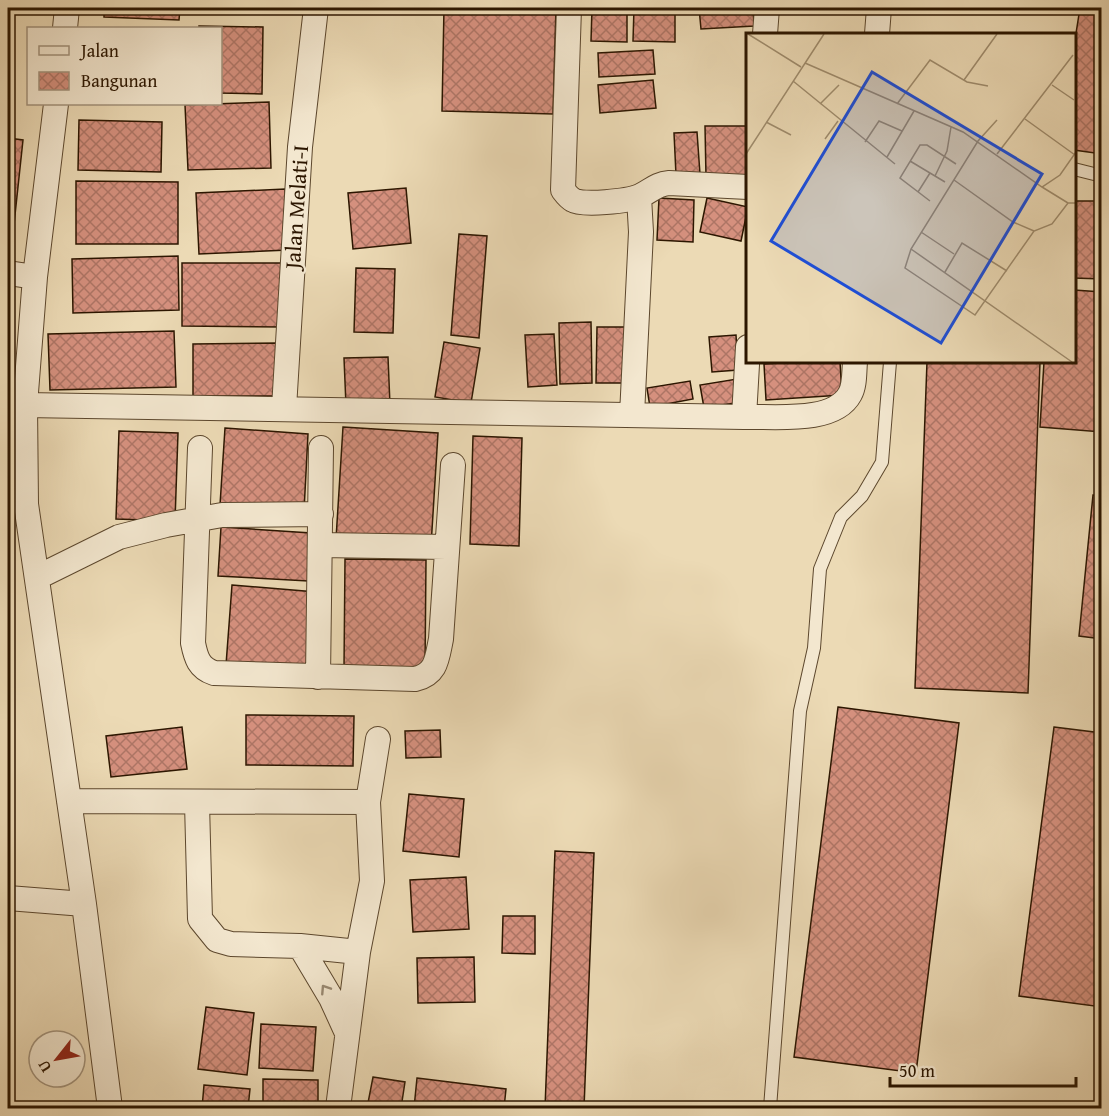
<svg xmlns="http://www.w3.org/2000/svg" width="1109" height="1116" font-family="'Gentium Book Plus',serif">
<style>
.building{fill:url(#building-cross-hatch);stroke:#2c1600;stroke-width:1.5}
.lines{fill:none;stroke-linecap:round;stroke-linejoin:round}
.service-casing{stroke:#5c472d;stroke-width:14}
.minor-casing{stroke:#5c472d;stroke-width:26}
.service{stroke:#f3e7cf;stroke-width:12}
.minor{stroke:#f3e7cf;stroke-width:24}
.oneway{stroke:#998972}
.labels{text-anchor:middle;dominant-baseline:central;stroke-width:4.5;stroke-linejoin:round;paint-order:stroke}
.street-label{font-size:22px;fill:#2c1600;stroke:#f3e7cf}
.inset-road{fill:none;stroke:#9f8c6d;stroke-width:1.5}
.view{fill:#1d4ed8;fill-opacity:0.15;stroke:#1d4ed8;stroke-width:3}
.inset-edge{fill:none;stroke:#2c1600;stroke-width:3}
</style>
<defs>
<pattern id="building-cross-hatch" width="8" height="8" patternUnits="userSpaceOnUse" patternTransform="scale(1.5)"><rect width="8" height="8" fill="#d5907e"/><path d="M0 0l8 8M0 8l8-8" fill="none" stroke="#ad7565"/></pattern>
</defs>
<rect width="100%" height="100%" fill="#ecdab5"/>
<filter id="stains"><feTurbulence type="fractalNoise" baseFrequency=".00333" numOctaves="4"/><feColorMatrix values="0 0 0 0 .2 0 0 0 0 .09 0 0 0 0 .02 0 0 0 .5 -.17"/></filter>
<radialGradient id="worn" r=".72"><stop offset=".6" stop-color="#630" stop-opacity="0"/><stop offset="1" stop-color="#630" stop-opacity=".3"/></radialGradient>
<path class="building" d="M 104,8 L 180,8 L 179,20 L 104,17 Z
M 444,8 L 556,8 L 553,114 L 442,111 Z
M 592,8 L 627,8 L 627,42 L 591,41 Z
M 634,8 L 675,8 L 675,42 L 633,41 Z
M 699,8 L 753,8 L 754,26 L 701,29 Z
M 1080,8 L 1102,8 L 1102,154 L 1074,150 L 1074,46 Z
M 199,26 L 263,27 L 262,94 L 220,93 L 220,28 L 199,28 Z
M 653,50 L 655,74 L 599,77 L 598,53 Z
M 8,73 L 14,73 L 11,124 L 8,123 Z
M 653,80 L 656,108 L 600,113 L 598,85 Z
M 269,102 L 271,168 L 188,170 L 185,105 Z
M 79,120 L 162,122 L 161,172 L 78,170 Z
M 705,126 L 748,126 L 748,176 L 706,177 Z
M 697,132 L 700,174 L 676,175 L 674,133 Z
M 8,138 L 23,140 L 12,243 L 8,243 Z
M 76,181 L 178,182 L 178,244 L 76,244 Z
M 406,188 L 411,243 L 353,249 L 348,193 Z
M 285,189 L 288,250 L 199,254 L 196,193 Z
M 659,198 L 694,200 L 693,242 L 657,240 Z
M 707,198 L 748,207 L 741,241 L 700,232 Z
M 1074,201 L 1102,201 L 1102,279 L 1074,278 Z
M 459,234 L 487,236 L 479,338 L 451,335 Z
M 178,256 L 179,310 L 73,313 L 72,259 Z
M 182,263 L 281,263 L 281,327 L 182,326 Z
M 356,268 L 395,269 L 393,333 L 354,332 Z
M 1074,290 L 1102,292 L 1102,432 L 1040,427 L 1044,362 L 1074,362 Z
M 591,322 L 592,383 L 560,384 L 559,323 Z
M 597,327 L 628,327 L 627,383 L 596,383 Z
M 174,331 L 176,387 L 50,390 L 48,334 Z
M 554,334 L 557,385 L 528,387 L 525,335 Z
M 736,335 L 738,370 L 712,372 L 709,337 Z
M 444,342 L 480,348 L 471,403 L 435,397 Z
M 276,343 L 277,396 L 193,396 L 193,344 Z
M 388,357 L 390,405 L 346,406 L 344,358 Z
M 794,362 L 840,362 L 842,395 L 766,400 L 764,364 Z
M 927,362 L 1040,362 L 1028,693 L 915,688 Z
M 8,372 L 19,374 L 16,392 L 8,391 Z
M 737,379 L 741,402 L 704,408 L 700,385 Z
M 690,381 L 693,399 L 650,407 L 647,388 Z
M 343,427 L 438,433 L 431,546 L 336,539 Z
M 225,428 L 308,434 L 304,511 L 220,505 Z
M 119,431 L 178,433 L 175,521 L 116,519 Z
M 473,436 L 522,438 L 519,546 L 470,544 Z
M 8,468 L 20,470 L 11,527 L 8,527 Z
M 1093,495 L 1102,496 L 1102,639 L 1079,636 Z
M 221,527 L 311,533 L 308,581 L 218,576 Z
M 345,559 L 426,560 L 425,669 L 344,668 Z
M 232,585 L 316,592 L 309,672 L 226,665 Z
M 838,707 L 959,723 L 916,1073 L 794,1057 Z
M 246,715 L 354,716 L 353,766 L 246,765 Z
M 182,727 L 187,769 L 111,777 L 106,736 Z
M 1054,727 L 1102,733 L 1102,1007 L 1019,996 Z
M 440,730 L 441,757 L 406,758 L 405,731 Z
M 409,794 L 464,799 L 459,857 L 403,851 Z
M 555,851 L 594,853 L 584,1108 L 545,1108 Z
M 466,877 L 469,929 L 413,932 L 410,880 Z
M 503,916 L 535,916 L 535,954 L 502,953 Z
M 474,957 L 475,1002 L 418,1003 L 417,958 Z
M 206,1007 L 254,1013 L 247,1075 L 198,1069 Z
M 261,1024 L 316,1027 L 313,1071 L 259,1068 Z
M 373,1077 L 405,1082 L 401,1108 L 367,1108 Z
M 417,1078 L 506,1089 L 504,1108 L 414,1108 Z
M 263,1079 L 318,1080 L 318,1108 L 263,1108 Z
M 204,1085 L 250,1089 L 248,1108 L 202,1108 Z
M 795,1104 L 876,1108 L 795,1108 Z"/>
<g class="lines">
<g class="service-casing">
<path id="service" d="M 1074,169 L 1102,176
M 770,1108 L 800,711 L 814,648 L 820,569 L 841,517 L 862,496 L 882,462 L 890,362"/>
</g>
<g class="minor-casing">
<path id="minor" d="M 569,8 L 563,190 C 566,194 569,198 573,200 C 582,206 629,201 640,196 C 651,191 656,184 669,183 L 748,187
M 65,28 L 67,8
M 765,34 L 767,8
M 877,34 L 879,8
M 56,104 L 35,277 L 25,405 L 26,504 L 84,904 L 110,1108
M 8,273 L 35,277
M 8,400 L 25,405 L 744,417 C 774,416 834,424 850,394 C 855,385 854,372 855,362
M 284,408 L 300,147 L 316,8
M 632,415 L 641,232 L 639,197
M 744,417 L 748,347
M 200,448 L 193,643 C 196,658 199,668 214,673 L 415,679 C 437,674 437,658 441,639 L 453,465
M 321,545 L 446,547
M 38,577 L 119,537 L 166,525 L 222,515 L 321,514
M 318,677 L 321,448
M 69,801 L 368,802
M 197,803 L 200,919 L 217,940 L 231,944 L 300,946 L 358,952
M 8,898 L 84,904
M 300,946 L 331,998 L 347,1033
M 338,1108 L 358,952 L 372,881 L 368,802 L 378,739"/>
</g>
<use href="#service" class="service"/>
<use href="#minor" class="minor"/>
</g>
<defs><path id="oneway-chevron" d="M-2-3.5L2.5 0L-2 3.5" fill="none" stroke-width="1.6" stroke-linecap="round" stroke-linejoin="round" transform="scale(1.5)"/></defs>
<use class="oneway" href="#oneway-chevron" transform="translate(325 989) rotate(-123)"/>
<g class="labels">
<g class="street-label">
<text transform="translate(296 207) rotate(-86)">Jalan Melati-I</text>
</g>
</g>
<g transform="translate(746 33)">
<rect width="330" height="330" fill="#ecdab5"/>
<path class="inset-road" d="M 2,1 L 55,34M 59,30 L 217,99 L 296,154 L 314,142 L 330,119M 218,47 L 251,1M 47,48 L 149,131M 306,52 L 328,67M 74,71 L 93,52M 151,71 L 184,27 L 221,49 L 242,53M 279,86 L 329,122M 251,87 L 232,108 L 165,216 L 159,235 L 229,282 L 288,198 L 306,191 L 322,170 L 330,170M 20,89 L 45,102M 79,106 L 92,88M 119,109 L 133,88 L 156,98M 0,121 L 78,1M 251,121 L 327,22M 141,124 L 168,78M 164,128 L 199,149M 189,143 L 201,118 L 205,94M 208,147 L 267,189 L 288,198M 296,154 L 322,170M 172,159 L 184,140M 184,168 L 154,145 L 174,112 L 181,112 L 210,131M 175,199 L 208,221M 165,216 L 326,329M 199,239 L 216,210 L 261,238"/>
<path class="view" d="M 126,39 L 296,141 L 195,310 L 25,208 Z"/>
<rect width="330" height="330" class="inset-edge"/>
</g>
<rect width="1109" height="1116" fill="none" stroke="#ecdab5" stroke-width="30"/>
<rect x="9" y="9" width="1091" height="1098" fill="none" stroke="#2c1600" stroke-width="3"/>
<rect x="15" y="15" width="1079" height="1086" fill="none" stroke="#2c1600" stroke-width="1.5"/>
<rect x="27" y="27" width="195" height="78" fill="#f3e7cf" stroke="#a3937c" stroke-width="1.5"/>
<rect x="39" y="46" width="30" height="9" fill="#f3e7cf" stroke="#a3937c" stroke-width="1.5"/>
<text x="81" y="57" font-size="18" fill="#2c1600">Jalan</text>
<rect x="39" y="72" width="30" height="18" fill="url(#building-cross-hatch)" stroke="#a3937c" stroke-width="1.5"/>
<text x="81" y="87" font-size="18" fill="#2c1600">Bangunan</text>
<g transform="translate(57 1059) rotate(239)"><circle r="28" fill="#f3e7cf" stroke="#a3937c" stroke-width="1.5"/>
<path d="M0-4.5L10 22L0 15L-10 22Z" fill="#8f2418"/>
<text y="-9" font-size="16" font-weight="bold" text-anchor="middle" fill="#2c1600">U</text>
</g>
<path d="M890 1077v9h186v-9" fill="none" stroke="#2c1600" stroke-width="3"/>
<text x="899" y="1077" font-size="18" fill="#2c1600" stroke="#f3e7cf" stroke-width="4.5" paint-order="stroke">50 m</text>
<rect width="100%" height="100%" filter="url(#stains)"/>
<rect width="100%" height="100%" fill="url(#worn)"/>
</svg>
